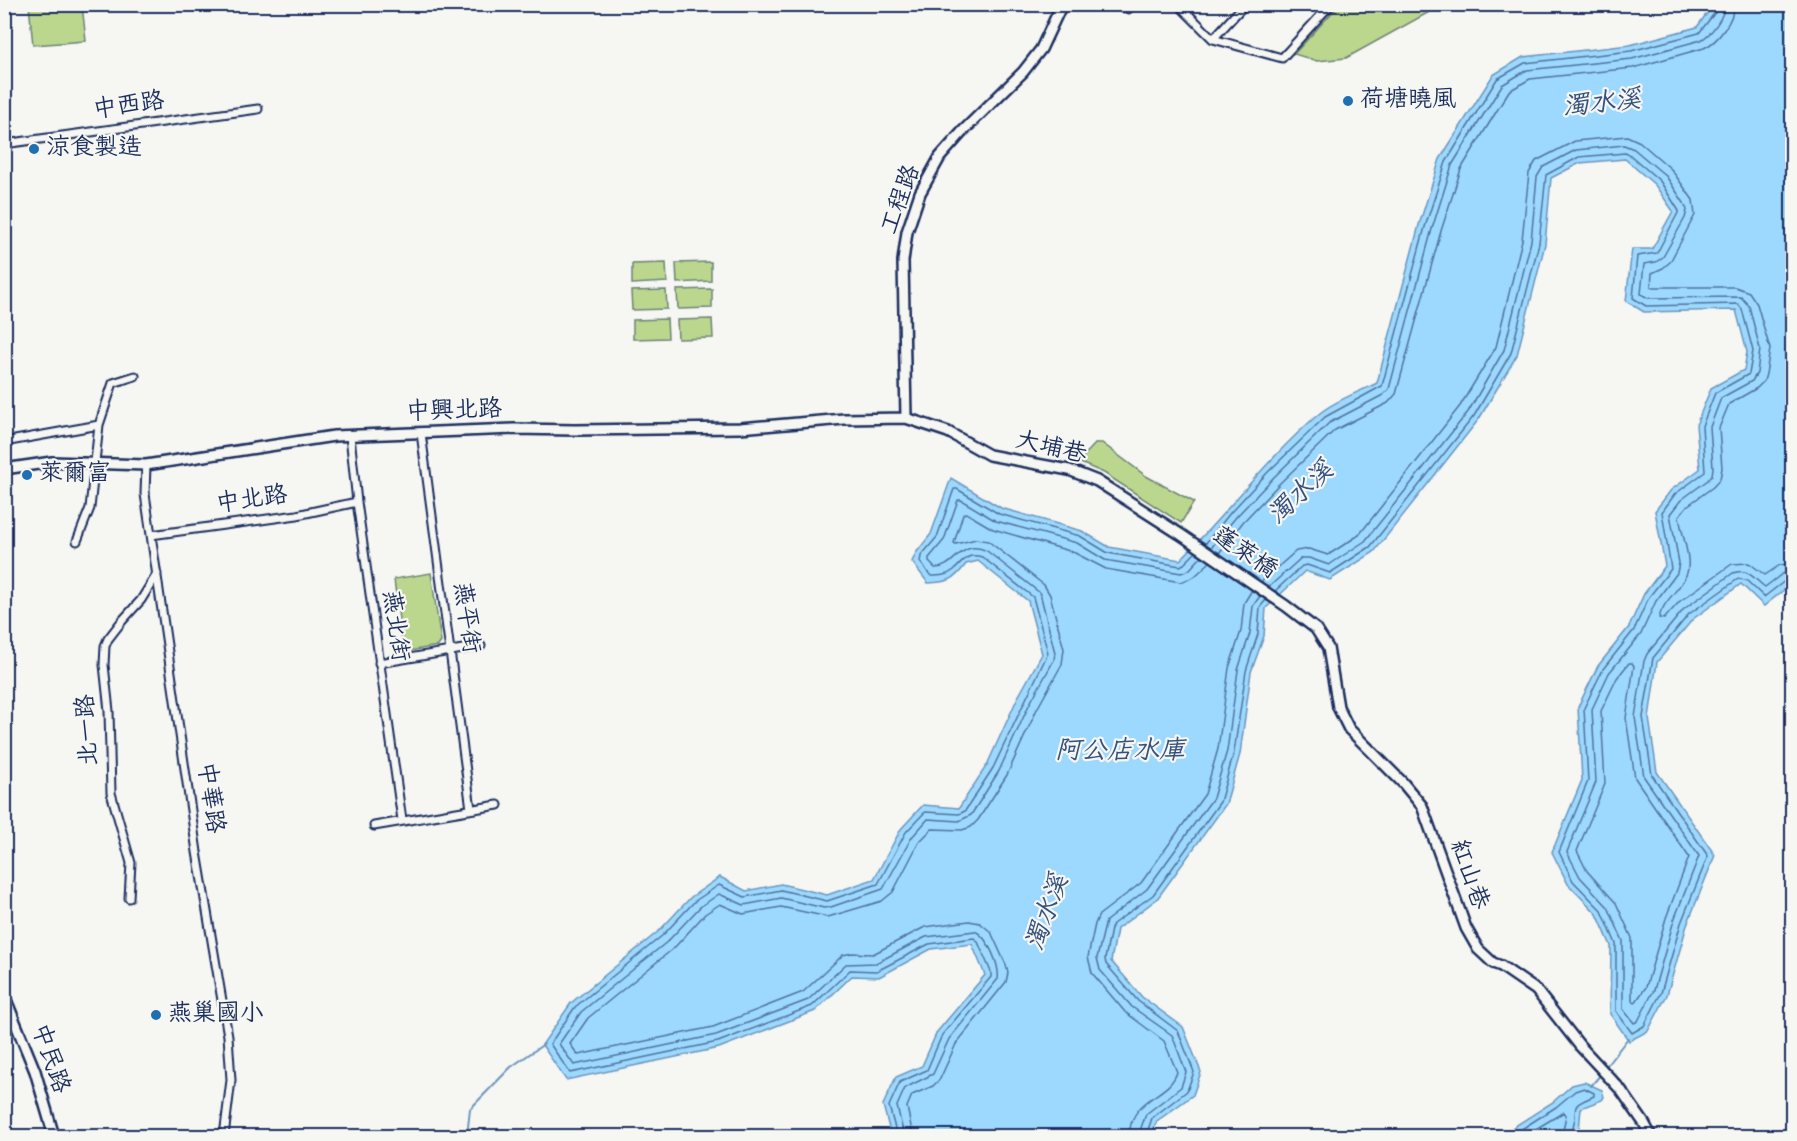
<svg xmlns="http://www.w3.org/2000/svg" width="1797" height="1141" font-family="Dekko,'LXGW WenKai TC',sans-serif">
<style>
.green{fill:#bbd78e;stroke:#6b8376;stroke-width:1.5}
.water{fill:#9dd9fe;stroke:#6995be;stroke-width:1.5}
.lines{fill:none;stroke-linecap:round;stroke-linejoin:round}
.shore{stroke:#4f739e;stroke-width:1.5}
.stream{stroke:#6995be;stroke-width:2}
.street-casing{stroke:#1b2f5e;stroke-width:11}
.secondary-casing{stroke:#1b2f5e;stroke-width:14}
.street{stroke:#f6f6f2;stroke-width:7}
.secondary{stroke:#f6f6f2;stroke-width:9}
.poi-dot{fill:#1f6fb2;stroke:#f6f6f2;stroke-width:2}
.labels{text-anchor:middle;dominant-baseline:central;stroke-width:4.5;stroke-linejoin:round;paint-order:stroke}
.poi-label{font-size:24px;fill:#1b2f5e;stroke:#f6f6f2;text-anchor:start}
.street-label{font-size:24px;fill:#1b2f5e;stroke:#f6f6f2}
.water-label{font-size:26px;font-style:italic;fill:#35517e;stroke:#f6f6f2}
</style>
<rect width="100%" height="100%" fill="#f6f6f2"/>
<filter id="ink" filterUnits="userSpaceOnUse"><feTurbulence type="fractalNoise" baseFrequency=".0167" numOctaves="2"/><feDisplacementMap in="SourceGraphic" scale="12" xChannelSelector="R" yChannelSelector="G"/><feConvolveMatrix kernelMatrix="1 2 1 2 8 2 1 2 1" color-interpolation-filters="sRGB"/></filter>
<g filter="url(#ink)">
<path class="green" d="M 29,5 L 82,5 L 86,41 L 33,45 Z
M 1339,5 L 1339,4 L 1442,5 L 1346,58 L 1317,61 L 1294,54 Z
M 711,262 L 711,281 L 677,283 L 676,263 Z
M 666,263 L 667,282 L 632,284 L 632,264 Z
M 712,289 L 712,308 L 678,309 L 677,290 Z
M 666,290 L 667,309 L 632,310 L 631,291 Z
M 667,319 L 668,338 L 633,339 L 633,320 Z
M 712,319 L 713,338 L 678,339 L 677,320 Z
M 1096,443 L 1102,443 L 1146,476 L 1194,502 L 1181,523 L 1104,473 L 1078,462 Z
M 431,573 L 441,642 L 438,646 L 403,652 L 394,579 Z"/>
<path class="water" d="M 1713,5 L 1792,5 L 1792,588 L 1790,585 L 1764,606 L 1741,584 L 1693,619 L 1657,662 L 1649,718 L 1657,772 L 1715,855 L 1687,925 L 1667,995 L 1648,1031 L 1629,1041 L 1610,1014 L 1611,946 L 1597,914 L 1568,884 L 1552,852 L 1582,780 L 1578,707 L 1598,666 L 1629,627 L 1644,594 L 1665,566 L 1655,511 L 1671,490 L 1700,469 L 1696,425 L 1711,388 L 1744,370 L 1747,352 L 1736,310 L 1644,312 L 1626,301 L 1632,249 L 1652,249 L 1673,211 L 1655,185 L 1625,159 L 1580,163 L 1551,178 L 1545,244 L 1517,355 L 1479,419 L 1374,552 L 1330,580 L 1305,571 L 1266,608 L 1264,636 L 1251,672 L 1240,754 L 1226,804 L 1157,899 L 1117,929 L 1111,961 L 1142,997 L 1183,1027 L 1201,1072 L 1193,1095 L 1157,1121 L 1151,1136 L 891,1136 L 883,1105 L 896,1077 L 922,1066 L 937,1032 L 985,975 L 972,944 L 931,949 L 879,977 L 852,976 L 815,1011 L 719,1048 L 566,1080 L 542,1045 L 571,1003 L 660,930 L 691,897 L 720,877 L 746,891 L 781,884 L 827,895 L 874,879 L 901,829 L 923,805 L 959,808 L 987,765 L 1017,699 L 1042,654 L 1028,601 L 978,561 L 966,564 C 954,581 948,582 928,583 L 912,562 L 916,553 L 931,534 L 951,478 L 1001,508 L 1082,531 L 1109,547 L 1180,560 C 1228,512 1268,457 1320,413 C 1336,400 1359,392 1377,383 L 1419,225 L 1440,159 L 1493,75 L 1523,57 L 1630,45 L 1697,27 Z
M 1584,1082 L 1602,1090 L 1604,1097 L 1602,1100 L 1581,1108 L 1579,1131 L 1574,1136 L 1508,1136 L 1512,1128 L 1553,1102 L 1572,1085 Z"/>
<g class="lines">
<path class="shore" d="M 1205,544 L 1231,512 L 1268,472 L 1325,417 L 1382,386 L 1425,227 L 1446,162 L 1497,79 L 1525,63 L 1631,51 L 1699,33 L 1717,10 L 1718,4
M 1211,548 L 1236,517 L 1274,477 L 1329,423 L 1383,395 L 1389,389 L 1432,229 L 1452,165 L 1502,85 L 1527,70 L 1632,59 L 1701,40 C 1712,34 1724,17 1725,4
M 1219,553 L 1243,522 L 1280,483 L 1335,430 L 1388,403 L 1396,394 L 1441,231 L 1461,169 L 1509,91 L 1530,79 L 1633,68 L 1704,48 C 1718,42 1734,20 1734,4
M 1261,582 L 1296,551 L 1309,549 L 1328,555 L 1359,535 L 1460,406 L 1496,347 L 1522,240 L 1529,173 L 1536,161 L 1575,141 L 1627,136 L 1640,142 L 1671,169 L 1693,200 L 1695,215 L 1670,262 L 1663,268 L 1652,273 L 1651,287 L 1735,287 L 1749,292 L 1757,304 L 1770,349 L 1766,374 L 1764,381 L 1757,388 L 1729,404 L 1719,428 L 1722,468 L 1720,479 L 1713,487 L 1687,506 L 1679,516 C 1681,532 1692,559 1687,573 C 1681,590 1663,600 1659,618 L 1664,619 L 1680,601 L 1732,564 L 1749,563 L 1765,575 L 1780,565 L 1792,563
M 1269,587 L 1301,558 L 1309,558 L 1329,565 L 1365,541 L 1468,412 L 1504,350 L 1531,241 L 1537,177 L 1543,167 L 1576,150 L 1624,145 L 1634,149 L 1666,176 L 1684,203 L 1687,210 L 1685,218 L 1663,257 L 1656,262 L 1644,264 L 1641,294 L 1648,298 L 1741,297 L 1749,306 L 1760,349 L 1757,373 L 1752,381 L 1721,398 L 1710,427 L 1713,468 L 1712,475 L 1708,480 L 1681,500 L 1670,514 L 1679,563 L 1677,573 L 1656,601 L 1641,634 L 1609,673 L 1592,709 L 1596,782 L 1567,852 L 1580,877 L 1608,907 L 1623,941 L 1623,1009 L 1634,1023 L 1638,1021 L 1654,990 L 1674,920 L 1699,856 L 1644,777 L 1635,717 L 1644,661 L 1647,654 L 1684,609 L 1733,573 C 1748,567 1754,579 1765,587 L 1782,574 L 1792,572
M 1275,591 L 1302,566 L 1307,565 L 1330,573 L 1370,547 L 1474,416 L 1511,353 L 1539,243 L 1546,175 L 1579,157 L 1625,153 L 1630,155 L 1660,181 L 1679,211 L 1657,253 L 1637,256 L 1633,298 L 1646,306 L 1738,304 L 1742,309 L 1753,351 L 1749,374 L 1715,393 L 1702,426 L 1705,472 L 1675,494 L 1662,512 L 1671,569 L 1649,597 L 1634,630 L 1603,669 L 1584,708 L 1588,781 L 1559,852 L 1573,881 L 1602,911 L 1616,944 L 1616,1011 L 1632,1033 L 1644,1026 L 1661,993 L 1681,923 L 1708,856 L 1652,775 L 1643,717 L 1653,658 L 1689,614 L 1738,579 L 1746,580 L 1764,597 L 1786,580 L 1792,580
M 1629,663 L 1632,663 L 1634,666 L 1626,718 L 1635,778 L 1689,857 L 1666,918 L 1646,987 L 1635,1003 L 1632,1001 L 1632,938 L 1616,903 L 1587,871 L 1577,851 L 1605,784 L 1601,711 L 1617,678 Z
M 897,1136 L 889,1106 L 900,1082 L 927,1070 L 942,1035 L 991,977 L 991,972 L 978,942 L 974,938 L 929,944 L 877,971 L 850,970 L 812,1006 L 718,1042 L 570,1073 L 550,1044 L 575,1007 L 663,935 L 695,901 L 719,885 L 745,897 L 781,890 L 827,901 L 878,884 L 906,832 L 925,812 L 959,814 L 965,811 L 993,768 L 1048,653 L 1033,597 L 982,557 C 966,552 964,562 954,570 C 947,576 939,576 931,576 L 920,562 L 921,556 L 937,537 L 954,489 L 957,489 L 999,514 L 1080,536 L 1108,553 L 1180,566 L 1184,564 L 1196,552
M 904,1136 L 897,1106 L 905,1088 L 933,1074 L 949,1039 L 998,979 C 1000,966 988,937 975,931 L 926,937 L 876,963 L 846,964 L 808,1000 L 716,1035 L 574,1065 L 559,1044 L 581,1012 L 668,941 L 700,907 L 719,894 L 744,905 L 781,898 L 824,908 L 831,907 L 883,889 L 912,837 L 928,819 L 959,821 L 971,815 L 999,771 L 1029,705 L 1054,660 L 1055,653 L 1040,593 L 987,551 C 960,538 955,569 935,568 L 929,562 L 929,558 L 944,540 L 958,500 L 961,500 L 996,521 L 1077,543 L 1105,560 L 1181,573 L 1189,570 L 1202,556
M 913,1136 L 907,1107 L 912,1095 L 933,1086 L 940,1079 L 956,1044 L 1006,982 L 1008,973 L 1006,965 L 991,932 L 980,923 L 969,921 L 925,927 L 873,954 L 852,953 L 843,955 L 803,992 L 713,1027 L 578,1055 L 570,1044 L 588,1018 L 674,948 L 705,914 L 720,904 L 743,914 L 781,907 L 828,917 L 882,901 L 893,892 L 919,842 L 932,829 L 962,830 L 971,827 L 978,820 L 1007,775 L 1037,709 L 1062,664 L 1064,649 L 1050,595 L 1044,585 L 988,541 L 976,539 L 956,544 L 954,543 L 963,514 L 966,513 L 993,529 L 1073,552 L 1106,569 L 1181,582 L 1194,577 L 1210,562
M 1129,1136 C 1131,1096 1169,1098 1177,1072 L 1164,1041 L 1125,1012 L 1092,973 L 1088,957 L 1095,924 L 1099,915 L 1141,883 L 1205,794 L 1218,749 L 1229,668 L 1241,631 L 1244,603 L 1252,590
M 1138,1136 L 1146,1114 L 1181,1087 L 1186,1072 L 1172,1035 L 1132,1007 L 1100,970 L 1097,958 L 1106,921 L 1147,889 L 1213,798 L 1227,751 L 1238,670 L 1250,633 L 1253,606 L 1260,596
M 1146,1136 L 1152,1118 L 1187,1091 L 1194,1072 L 1178,1031 L 1138,1001 L 1106,964 L 1105,959 L 1111,929 L 1113,924 L 1153,895 L 1220,802 L 1234,752 L 1246,671 L 1258,634 L 1260,607 L 1266,600
M 1515,1136 L 1517,1132 L 1556,1107 L 1575,1091 L 1584,1088 L 1594,1093 L 1594,1096 C 1566,1108 1580,1104 1573,1127 C 1572,1130 1570,1133 1570,1136
M 1524,1136 L 1564,1112 L 1566,1115 L 1562,1136"/>
<path class="stream" d="M 1604,1069 L 1628,1038
M 1591,1086 L 1601,1074
M 470,1136 L 468,1127 L 470,1109 L 511,1067 L 544,1044"/>
<g class="street-casing">
<path id="street" d="M 1111,4 L 1128,9 L 1133,4
M 1178,4 L 1213,39 L 1282,58 L 1331,4
M 1213,39 L 1245,4
M 4,144 L 258,109
M 421,433 L 471,809
M 350,436 L 357,502 L 402,820
M 4,442 L 99,425
M 146,465 L 145,494 L 151,535 L 197,852 L 228,1036 L 231,1080 L 224,1136
M 151,535 L 297,515 L 357,502
M 77,541 L 90,508 L 99,425 L 113,383 L 135,376
M 379,663 L 481,646
M 374,826 L 498,805
M 129,898 L 131,863 L 111,793 L 109,711 L 104,665 L 105,646 L 108,639 L 122,621 L 141,600 L 157,574"/>
</g>
<g class="secondary-casing">
<path id="secondary" d="M 906,418 L 903,261 L 907,232 L 920,193 L 940,157 L 963,131 L 1023,72 L 1041,49 L 1062,4
M 4,469 L 52,462 L 146,465 L 334,436 L 514,429 L 575,430 L 740,428 L 844,419 L 906,418 L 948,432 L 989,455 L 1069,470 L 1097,481 L 1180,534 L 1286,606 L 1316,629 L 1328,648 L 1338,707 L 1349,729 L 1403,783 L 1422,806 L 1466,928 L 1478,949 L 1493,963 L 1501,966 L 1536,990 L 1580,1046 L 1621,1090 L 1644,1123 L 1651,1136
M 4,995 L 35,1071 L 54,1136"/>
</g>
<use href="#street" class="street"/>
<use href="#secondary" class="secondary"/>
</g>
</g>
<g class="poi-dot">
<circle cx="1348" cy="101" r="6"/>
<circle cx="34" cy="149" r="6"/>
<circle cx="27" cy="475" r="6"/>
<circle cx="156" cy="1015" r="6"/>
</g>
<g class="labels">
<g class="poi-label">
<text x="1360" y="101">荷塘曉風</text>
<text x="46" y="149">涼食製造</text>
<text x="39" y="475">萊爾富</text>
<text x="168" y="1015">燕巢國小</text>
</g>
<g class="street-label">
<text transform="translate(129 107) rotate(-8)">中西路</text>
<text transform="translate(902 200) rotate(-70)">工程路</text>
<text transform="translate(454 412) rotate(-2)">中興北路</text>
<text transform="translate(1051 449) rotate(13)">大埔巷</text>
<text transform="translate(252 501) rotate(-8)">中北路</text>
<text transform="translate(1244 554) rotate(34)">蓬萊橋</text>
<text transform="translate(465 618) rotate(82)">燕平街</text>
<text transform="translate(394 626) rotate(82)">燕北街</text>
<text transform="translate(89 730) rotate(-93)">北一路</text>
<text transform="translate(209 798) rotate(82)">中華路</text>
<text transform="translate(1468 875) rotate(71)">紅山巷</text>
<text transform="translate(49 1059) rotate(71)">中民路</text>
</g>
<g class="water-label">
<text transform="translate(1602 105) rotate(-6)">濁水溪</text>
<text transform="translate(1302 494) rotate(-43)">濁水溪</text>
<text x="1120" y="752">阿公店水庫</text>
<text transform="translate(1049 913) rotate(-70)">濁水溪</text>
</g>
</g>
<rect width="1797" height="1141" fill="none" stroke="#f6f6f2" stroke-width="24"/>
<rect x="12" y="12" width="1773" height="1117" fill="none" stroke="#1b2f5e" stroke-width="2" filter="url(#ink)"/>
</svg>
